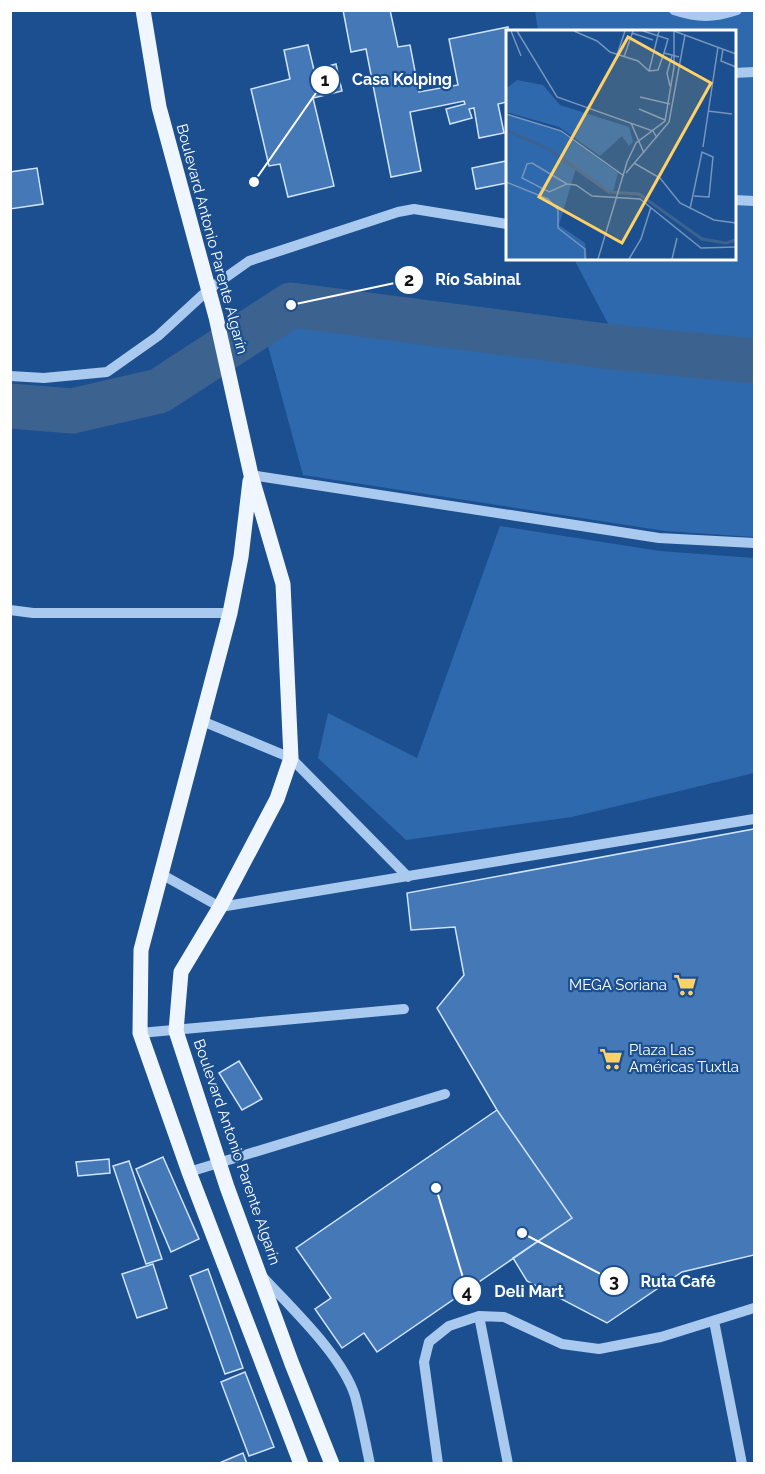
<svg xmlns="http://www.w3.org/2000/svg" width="765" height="1474" font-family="Raleway,sans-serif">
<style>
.green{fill:#2e69ad}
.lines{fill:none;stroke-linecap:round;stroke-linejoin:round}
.river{stroke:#3c6290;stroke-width:45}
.building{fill:#4478b7;stroke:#cfe3fa;stroke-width:1.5}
.minor{stroke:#a9c9ee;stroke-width:10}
.major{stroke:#f0f6ff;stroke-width:15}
.labels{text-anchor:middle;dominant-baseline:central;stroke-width:4.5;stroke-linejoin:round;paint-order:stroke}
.street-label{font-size:15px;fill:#fff;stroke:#1b4f8f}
.poi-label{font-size:15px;fill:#fff;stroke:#1b4f8f;text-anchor:end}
.inset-river{fill:none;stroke:#3c6290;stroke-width:3}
.inset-road{fill:none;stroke:#7695bc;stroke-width:1.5}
.view{fill:#ffd166;fill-opacity:0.15;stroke:#ffd166;stroke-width:3}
.inset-edge{fill:none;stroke:#fff;stroke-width:3}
.leader{fill:none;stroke:#fff;stroke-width:2}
.callout-dot{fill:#fff;stroke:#1b4f8f;stroke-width:2}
.mark-label{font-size:18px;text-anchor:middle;font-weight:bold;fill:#111}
.callout-label{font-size:16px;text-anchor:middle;font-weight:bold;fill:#fff;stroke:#1b4f8f;stroke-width:4.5;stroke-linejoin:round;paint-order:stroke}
</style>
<rect width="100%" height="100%" fill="#1b4f8f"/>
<path class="green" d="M 535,11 L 754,11 L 754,537 L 665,531 L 303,475 L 262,324 L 291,305 L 621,348 L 576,263 L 575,258 L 734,258 L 734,32 L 538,31 Z
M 500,526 L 660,551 L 754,558 L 754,773 L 572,817 L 406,840 L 318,758 L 328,713 L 417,758 Z"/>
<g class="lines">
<path class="river" d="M 10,406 L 72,411 L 159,391 L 291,305 L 621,348 L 754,361"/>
</g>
<path class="building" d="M 343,10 L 390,10 L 398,47 L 410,45 L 419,92 L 458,85 L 449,39 L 508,27 L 507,102 L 498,104 L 504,133 L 479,138 L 474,108 L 469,109 L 472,118 L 450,124 L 446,109 L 465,104 L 464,101 L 410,112 L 421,171 L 391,177 L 366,49 L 351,52 Z
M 308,45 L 314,70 L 336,64 L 342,91 L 313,98 L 334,186 L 288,197 L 280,164 L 269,166 L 251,89 L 290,79 L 284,50 Z
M 506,161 L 507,183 L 476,189 L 472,168 Z
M 37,168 L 43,204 L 10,209 L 10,172 Z
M 754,829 L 754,1255 L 682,1272 L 607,1323 L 527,1281 L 513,1258 L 572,1218 L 497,1110 L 437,1008 L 464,975 L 455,927 L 411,930 L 407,893 Z
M 239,1061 L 262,1099 L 242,1110 L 219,1073 Z
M 497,1110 L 572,1218 L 377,1352 L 364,1333 L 342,1348 L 315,1309 L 331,1298 L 296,1248 Z
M 163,1157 L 199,1239 L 171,1252 L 136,1169 Z
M 109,1159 L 110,1173 L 78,1176 L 76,1162 Z
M 129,1161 L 162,1259 L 146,1264 L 113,1166 Z
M 153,1264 L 167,1308 L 137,1318 L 122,1274 Z
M 208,1269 L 243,1368 L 225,1374 L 190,1276 Z
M 245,1372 L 274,1447 L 249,1456 L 221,1382 Z
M 243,1453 L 247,1464 L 217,1464 Z"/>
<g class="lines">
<path class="minor" d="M 674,10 C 698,18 713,18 737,10
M 734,73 L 754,72
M 734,200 L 754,201
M 10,376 L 44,378 L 107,372 L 158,336 L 208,290 L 249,261 L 398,212 L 414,209 L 507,224
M 251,475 L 659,538 L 754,543
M 10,610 L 33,613 L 230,613
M 202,721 L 291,758 L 408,877
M 161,874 L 220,907 L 754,819
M 140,1033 L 404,1009
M 189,1172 L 445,1094
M 262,1276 C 291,1308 342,1355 355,1396 C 361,1418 365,1441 370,1464
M 479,1316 L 508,1464
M 714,1321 L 742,1464
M 438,1464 L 424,1362 L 429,1342 L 449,1326 L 479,1316 L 504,1317 L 562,1344 L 599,1349 L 661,1337 L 754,1308"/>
<path class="major" d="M 143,10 L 159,107 L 216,317 L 251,475 L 283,584 L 291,758 L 277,799 L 220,907 L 181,972 L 176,1031 L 227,1187 L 292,1364 L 332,1464
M 250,481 L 241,557 L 230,613 L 141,950 L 140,1033 L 189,1172 L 301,1464"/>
</g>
<defs>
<g id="supermarket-bare" transform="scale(1.8)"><path d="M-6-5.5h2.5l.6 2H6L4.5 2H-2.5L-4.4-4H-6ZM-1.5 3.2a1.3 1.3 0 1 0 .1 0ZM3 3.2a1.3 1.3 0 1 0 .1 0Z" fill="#ffd166" stroke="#1b4f8f" stroke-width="2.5" paint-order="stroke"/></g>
</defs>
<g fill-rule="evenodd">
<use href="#supermarket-bare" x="685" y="985"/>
<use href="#supermarket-bare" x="611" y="1059"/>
</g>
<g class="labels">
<g class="street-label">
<text transform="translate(212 239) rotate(75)">Boulevard Antonio Parente Algarín</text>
<text transform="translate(237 1152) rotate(71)">Boulevard Antonio Parente Algarín</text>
</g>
<g class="poi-label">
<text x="667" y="985">MEGA Soriana</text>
<text x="629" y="1050" text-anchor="start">Plaza Las<tspan x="629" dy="17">Américas Tuxtla</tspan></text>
</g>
</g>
<g transform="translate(506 30)">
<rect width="230" height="230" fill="#1b4f8f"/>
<path d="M 11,50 L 37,55 L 54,75 L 123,97 L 127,112 L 123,116 L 116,106 L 94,126 L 53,97 L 0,82 L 0,59 ZM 0,85 L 55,102 L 112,143 L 107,162 L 103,162 L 70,138 L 53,195 L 79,213 L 81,229 L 0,229 Z" fill="#2e69ad"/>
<path class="inset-river" d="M 0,100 L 42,119 L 103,162 L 133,164 L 196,209 L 220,213 L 230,210"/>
<path class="inset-road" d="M 5,1 L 15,26M 11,1 L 51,67 L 147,101 L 151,108M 68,1 L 91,11 L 104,22 L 132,31 L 143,41 L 152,40 L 158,23 L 173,27M 137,1 L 162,9 L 158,23M 168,1 L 230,24M 126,3 L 147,10M 217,19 L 215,31 L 230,37M 111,25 L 119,1M 118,27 L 127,1M 143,41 L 153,1M 164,56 L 161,43 L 166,26M 134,67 L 164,74M 133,79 L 159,90M 202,81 L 226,84M 0,84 L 55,101 L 118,146M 125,93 L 138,123M 197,117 L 212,17M 26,133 L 61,154 L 43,162 L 16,148 L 21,134 ZM 128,133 L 154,148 L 174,173 L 208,190 L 230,193M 120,143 L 163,92 L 179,5M 0,152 L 42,169 L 52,180 L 52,198 L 79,219 L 79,229M 61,154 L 70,155 L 86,166 L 134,169 L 195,218 L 230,217M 184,179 L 196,122 L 207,127 L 203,167 L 188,166M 92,229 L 121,132 L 130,113 L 159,91 L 168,37 L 168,1M 123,229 L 135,209 L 145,177M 166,229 L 171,208"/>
<path class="view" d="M 122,7 L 205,53 L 116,213 L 33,167 Z"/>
<rect width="230" height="230" class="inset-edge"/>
</g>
<path class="leader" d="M254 182L325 80M291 305L409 280M522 1233L614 1281M436 1188L467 1291"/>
<g class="callout-dot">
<circle cx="254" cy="182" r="6"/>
<circle cx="291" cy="305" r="6"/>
<circle cx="522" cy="1233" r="6"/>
<circle cx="436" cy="1188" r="6"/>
<circle cx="325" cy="80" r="15"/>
<circle cx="409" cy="280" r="15"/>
<circle cx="614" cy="1281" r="15"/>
<circle cx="467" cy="1291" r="15"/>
</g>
<g class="mark-label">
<text x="325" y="86">1</text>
<text x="409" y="286">2</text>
<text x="614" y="1287">3</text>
<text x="467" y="1298">4</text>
</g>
<g class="callout-label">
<text x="402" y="85">Casa Kolping</text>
<text x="478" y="285">Río Sabinal</text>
<text x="678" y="1287">Ruta Café</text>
<text x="529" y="1297">Deli Mart</text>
</g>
<rect width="765" height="1474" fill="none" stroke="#ffffff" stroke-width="24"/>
</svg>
